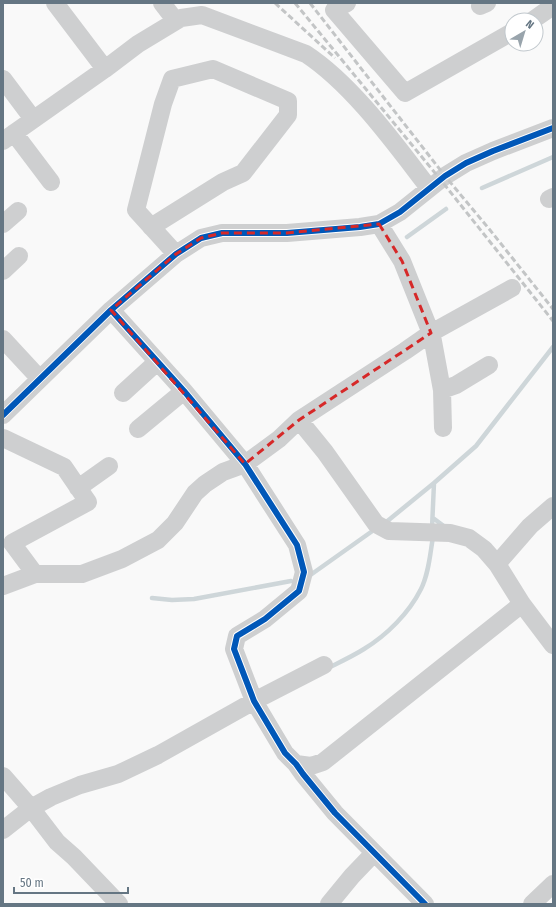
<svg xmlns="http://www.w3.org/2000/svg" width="556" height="907" font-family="'Fira Sans Condensed',sans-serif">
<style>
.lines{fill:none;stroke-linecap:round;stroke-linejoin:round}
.stream{stroke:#ced6d9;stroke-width:4.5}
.minor{stroke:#cecfd0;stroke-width:18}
.rail{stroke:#c3c5c6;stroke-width:3;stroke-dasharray:6 3;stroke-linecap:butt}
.cycleway-casing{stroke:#fff;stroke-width:8}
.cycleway{stroke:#0057b8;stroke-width:6}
.marked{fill:none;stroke:#d62828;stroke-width:3;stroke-dasharray:8 5;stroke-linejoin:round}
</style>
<rect width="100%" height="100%" fill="#f9f9f9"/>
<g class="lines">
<path class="stream" d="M 482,188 L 553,157
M 407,237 L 446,209
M 433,518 L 445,527
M 385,523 L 434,483
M 432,528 L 434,483 L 476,446 L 553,347
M 309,576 L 371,532
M 152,598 L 172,600 L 194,599 L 291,581
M 328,668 C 340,662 353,656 364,649 C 387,635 409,613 421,589 C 429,573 430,554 433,537"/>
<path class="minor" d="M 55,3 L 105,69
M 162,3 L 175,20
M 347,3 L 334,10 L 405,93 L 512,32
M 480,6 L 487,3
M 533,20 L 553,6
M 3,79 L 33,119
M 14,133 L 51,182
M 3,141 L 105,69 L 138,44 L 181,18 L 202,15 L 306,54 C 353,85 395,144 429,188
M 549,199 L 553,197
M 3,224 L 18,211
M 379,224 L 402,261 L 432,336 L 442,390 L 443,428
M 151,227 L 223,182 L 243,173 L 288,115 L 288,101 L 213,69 L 172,79 L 163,104 L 136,210 L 176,254
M 3,271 L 19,256
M 111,310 L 184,391 L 245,464 L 297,545 L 304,572 L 299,591 L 265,619 L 237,636 L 234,649 L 254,701 L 285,753 L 296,764 L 303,774 L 335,813 L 425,904
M 3,339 L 40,379
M 442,390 L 456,385 L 489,365
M 123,393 L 157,362
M 3,415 L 111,310 L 176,254 L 201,238 L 222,233 L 287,233 L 360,227 L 379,224 L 400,212 L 445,176 L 466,163 L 493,151 L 553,128
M 299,420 L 325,452 L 376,524 L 389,531 L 450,533 L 469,538 L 484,549 L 497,564 L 522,604 L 553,645
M 138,429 L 184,391
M 3,438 L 64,467 L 88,502 L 12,543 L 35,574
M 78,488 L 109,466
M 497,564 L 530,526 L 553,506
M 3,586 L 35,574 L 82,574 L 122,559 L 158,540 L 175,523 L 195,493 L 205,484 L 223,472 L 245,464 L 279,439 L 299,420 L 405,351 L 431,333 L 512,288
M 296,764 L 311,766 L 323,762 L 522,604
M 3,776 L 31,808 L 57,842 L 74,857 L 119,904
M 3,830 L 31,808 L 51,797 L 80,785 L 118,774 L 158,755 L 254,701 L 324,665
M 329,904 L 352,876 L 374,853
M 532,904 L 553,884"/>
<path class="rail" d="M 275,3 L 335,58
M 295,3 L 440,179 L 553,321
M 310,3 L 445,176 L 490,230 L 553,309"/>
<g class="cycleway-casing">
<path id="cycleway" d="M 111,310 L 184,391 L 245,464 L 297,545 L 304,572 L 299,591 L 265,619 L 237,636 L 234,649 L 254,701 L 285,753 L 296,764 L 303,774 L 335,813 L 425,904
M 3,415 L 111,310 L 176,254 L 201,238 L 222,233 L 287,233 L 360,227 L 379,224 L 400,212 L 445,176 L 466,163 L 493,151 L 553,128"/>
</g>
<use href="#cycleway" class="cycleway"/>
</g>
<path class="marked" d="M 379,224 L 402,261 L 431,333 L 299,420 L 245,464 L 111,310 L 176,254 L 201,238 L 222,233 L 287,233 Z"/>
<rect width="556" height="907" fill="none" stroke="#657683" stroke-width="8"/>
<g transform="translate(524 32) rotate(38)"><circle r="19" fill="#ffffff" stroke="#c1c8cd"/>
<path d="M0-3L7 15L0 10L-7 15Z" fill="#99a4ac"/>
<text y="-6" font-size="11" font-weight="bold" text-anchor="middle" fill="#657683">N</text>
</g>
<path d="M14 887v6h114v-6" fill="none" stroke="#657683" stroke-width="2"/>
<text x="20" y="887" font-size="12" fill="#657683" stroke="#ffffff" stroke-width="3" paint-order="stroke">50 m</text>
</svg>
